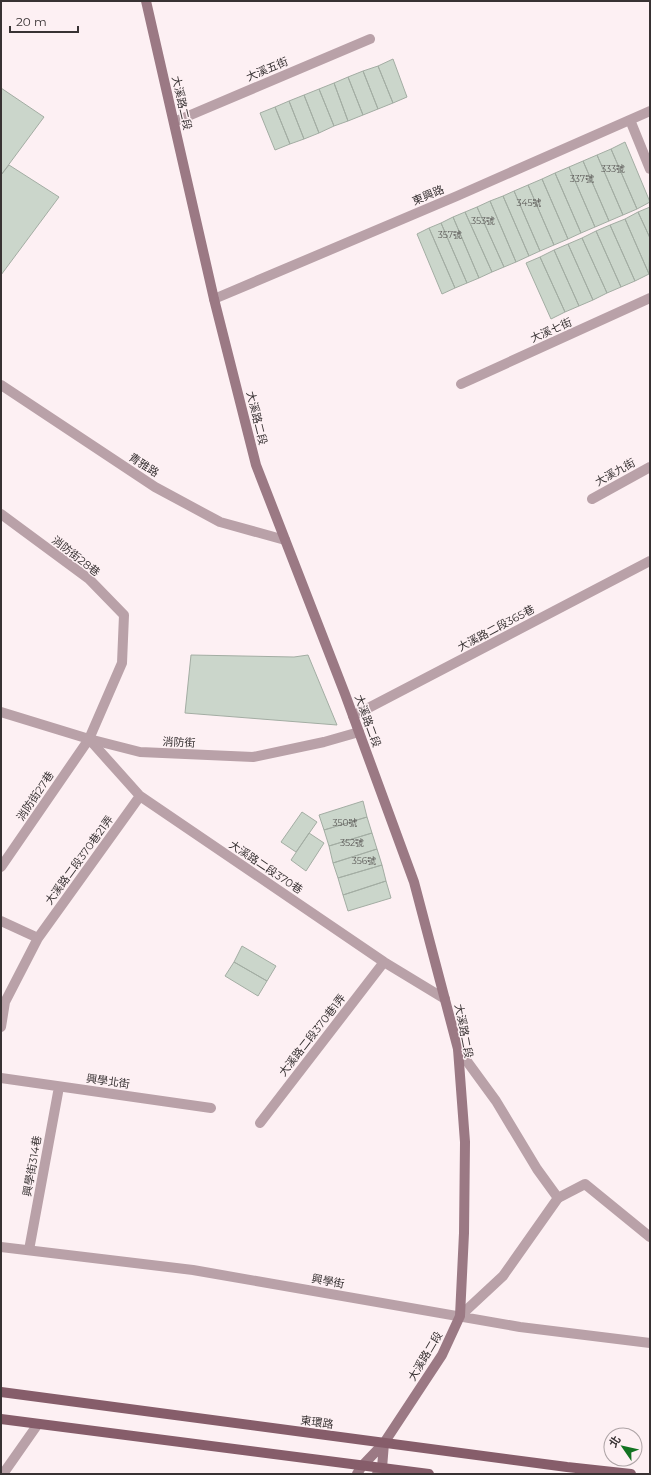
<svg xmlns="http://www.w3.org/2000/svg" width="651" height="1475" font-family="Montserrat,'Noto Sans TC',sans-serif">
<style>
.building{fill:#cbd6cb;stroke:#a3ada3}
.lines{fill:none;stroke-linecap:round;stroke-linejoin:round}
.lane{stroke:#b9a1a8;stroke-width:10}
.street{stroke:#b9a1a8;stroke-width:10}
.secondary{stroke:#9b7984;stroke-width:10}
.primary{stroke:#865d6a;stroke-width:10}
.labels{text-anchor:middle;dominant-baseline:central;stroke-width:3;stroke-linejoin:round;paint-order:stroke}
.number-label{font-size:9px;fill:#5d5b59}
.street-label{font-size:11px;fill:#383233;stroke:#fdf0f3}
</style>
<rect width="100%" height="100%" fill="#fdf0f3"/>
<path class="building" d="M 393,59 L 407,97 L 393,103 L 378,66 Z
M 378,66 L 393,103 L 378,109 L 363,71 Z
M 363,71 L 378,109 L 363,115 L 348,77 Z
M 348,77 L 363,115 L 348,121 L 334,83 Z
M 334,83 L 348,121 L 334,126 L 319,89 Z
M 1,88 L 44,117 L 1,175 Z
M 319,89 L 334,126 L 319,133 L 304,95 Z
M 304,95 L 319,133 L 304,139 L 289,101 Z
M 289,101 L 304,139 L 290,144 L 275,107 Z
M 275,107 L 290,144 L 275,150 L 260,113 Z
M 625,142 L 650,202 L 637,209 L 611,149 Z
M 611,149 L 637,209 L 623,215 L 597,155 Z
M 597,155 L 623,215 L 609,221 L 583,161 Z
M 583,161 L 609,221 L 595,227 L 569,167 Z
M 9,165 L 59,197 L 1,275 L 1,175 Z
M 569,167 L 595,227 L 581,233 L 555,173 Z
M 555,173 L 581,233 L 568,239 L 542,179 Z
M 542,179 L 568,239 L 554,245 L 528,185 Z
M 528,185 L 554,245 L 540,251 L 514,191 Z
M 514,191 L 540,251 L 529,256 L 503,196 Z
M 503,196 L 529,256 L 516,262 L 490,201 Z
M 490,201 L 516,262 L 504,267 L 477,207 Z
M 477,207 L 504,267 L 492,272 L 465,212 Z
M 650,207 L 650,238 L 638,212 Z
M 465,212 L 492,272 L 479,278 L 453,217 Z
M 638,212 L 650,238 L 649,274 L 625,219 Z
M 453,217 L 479,278 L 467,283 L 441,223 Z
M 625,219 L 649,274 L 635,281 L 610,225 Z
M 441,223 L 467,283 L 455,288 L 429,228 Z
M 610,225 L 635,281 L 621,287 L 596,231 Z
M 429,228 L 455,288 L 442,294 L 417,234 Z
M 596,231 L 621,287 L 607,293 L 582,238 Z
M 582,238 L 607,293 L 593,300 L 568,244 Z
M 568,244 L 593,300 L 579,306 L 554,250 Z
M 554,250 L 579,306 L 565,312 L 540,257 Z
M 540,257 L 565,312 L 551,319 L 526,263 Z
M 191,655 L 294,657 L 308,655 L 337,725 L 185,713 Z
M 363,801 L 367,817 L 324,830 L 319,815 Z
M 302,812 L 317,822 L 296,852 L 281,842 Z
M 367,817 L 372,833 L 329,846 L 324,830 Z
M 309,833 L 324,843 L 306,871 L 291,860 Z
M 372,833 L 377,849 L 333,863 L 329,846 Z
M 377,849 L 382,865 L 338,878 L 333,863 Z
M 382,865 L 386,881 L 343,895 L 338,878 Z
M 386,881 L 391,898 L 348,911 L 343,895 Z
M 242,946 L 276,966 L 267,981 L 234,962 Z
M 234,962 L 267,981 L 258,996 L 225,976 Z"/>
<g class="lines">
<path class="lane" d="M 1,514 L 89,579 L 124,615 L 122,663 L 89,739 L 1,867
M 353,716 L 650,561
M 89,739 L 140,796 L 384,962 L 445,999
M 1,921 L 38,938
M 1,1027 L 5,1002 L 38,938 L 140,796
M 260,1123 L 384,962
M 558,1198 L 585,1184 L 650,1237
M 3,1474 L 38,1424"/>
<path class="street" d="M 630,120 L 650,169
M 174,122 L 370,39
M 214,299 L 457,196 L 650,111
M 461,384 L 650,298
M 1,385 L 155,487 L 220,522 L 285,540
M 592,499 L 650,467
M 1,712 L 89,739 L 140,752 L 253,757 L 324,742 L 359,732
M 458,1049 L 496,1101 L 537,1169 L 558,1198 L 503,1276 L 460,1316
M 1,1078 L 211,1108
M 1,1247 L 193,1270 L 520,1327 L 650,1343
M 29,1250 L 59,1087"/>
<path class="secondary" d="M 146,1 L 214,299 L 256,465 L 345,694 L 414,882 L 458,1049 L 465,1142 L 464,1233 L 460,1316 L 442,1355 L 384,1443 L 362,1466 L 357,1474
M 377,1474 L 382,1468 L 384,1443"/>
<path class="primary" d="M 1,1392 L 567,1467 L 631,1474
M 1,1419 L 429,1474"/>
</g>
<g class="labels">
<g class="number-label">
<text x="613" y="168">333號</text>
<text x="582" y="178">337號</text>
<text x="529" y="202">345號</text>
<text x="483" y="220">353號</text>
<text x="450" y="234">357號</text>
<text x="345" y="822">350號</text>
<text x="352" y="842">352號</text>
<text x="364" y="860">356號</text>
</g>
<g class="street-label">
<text transform="translate(267 69) rotate(-23)">大溪五街</text>
<text transform="translate(182 103) rotate(77)">大溪路二段</text>
<text transform="translate(428 195) rotate(-23)">東興路</text>
<text transform="translate(551 330) rotate(-24)">大溪七街</text>
<text transform="translate(257 418) rotate(76)">大溪路二段</text>
<text transform="translate(144 465) rotate(33)">青雅路</text>
<text transform="translate(615 472) rotate(-29)">大溪九街</text>
<text transform="translate(76 556) rotate(38)">消防街28巷</text>
<text transform="translate(496 628) rotate(-28)">大溪路二段365巷</text>
<text transform="translate(368 721) rotate(70)">大溪路二段</text>
<text transform="translate(179 742) rotate(3)">消防街</text>
<text transform="translate(35 796) rotate(-56)">消防街27巷</text>
<text transform="translate(79 860) rotate(-54)">大溪路二段370巷21弄</text>
<text transform="translate(266 867) rotate(34)">大溪路二段370巷</text>
<text transform="translate(464 1031) rotate(79)">大溪路二段</text>
<text transform="translate(312 1035) rotate(-52)">大溪路二段370巷1弄</text>
<text transform="translate(108 1081) rotate(8)">興學北街</text>
<text transform="translate(32 1166) rotate(-80)">興學街314巷</text>
<text transform="translate(328 1281) rotate(10)">興學街</text>
<text transform="translate(425 1356) rotate(-59)">大溪路二段</text>
<text transform="translate(317 1422) rotate(8)">東環路</text>
</g>
</g>
<rect width="651" height="1475" fill="none" stroke="#383233" stroke-width="4"/>
<g transform="translate(623 1447) rotate(304)"><circle r="19" fill="#fdf0f3" stroke="#aea4a6"/>
<path d="M0-3L7 15L0 10L-7 15Z" fill="#137322"/>
<text y="-6" font-size="11" font-weight="bold" text-anchor="middle" fill="#383233">北</text>
</g>
<path d="M10 26v6h68v-6" fill="none" stroke="#383233" stroke-width="2"/>
<text x="16" y="26" font-size="12" fill="#383233" stroke="#fdf0f3" stroke-width="3" paint-order="stroke">20 m</text>
</svg>
